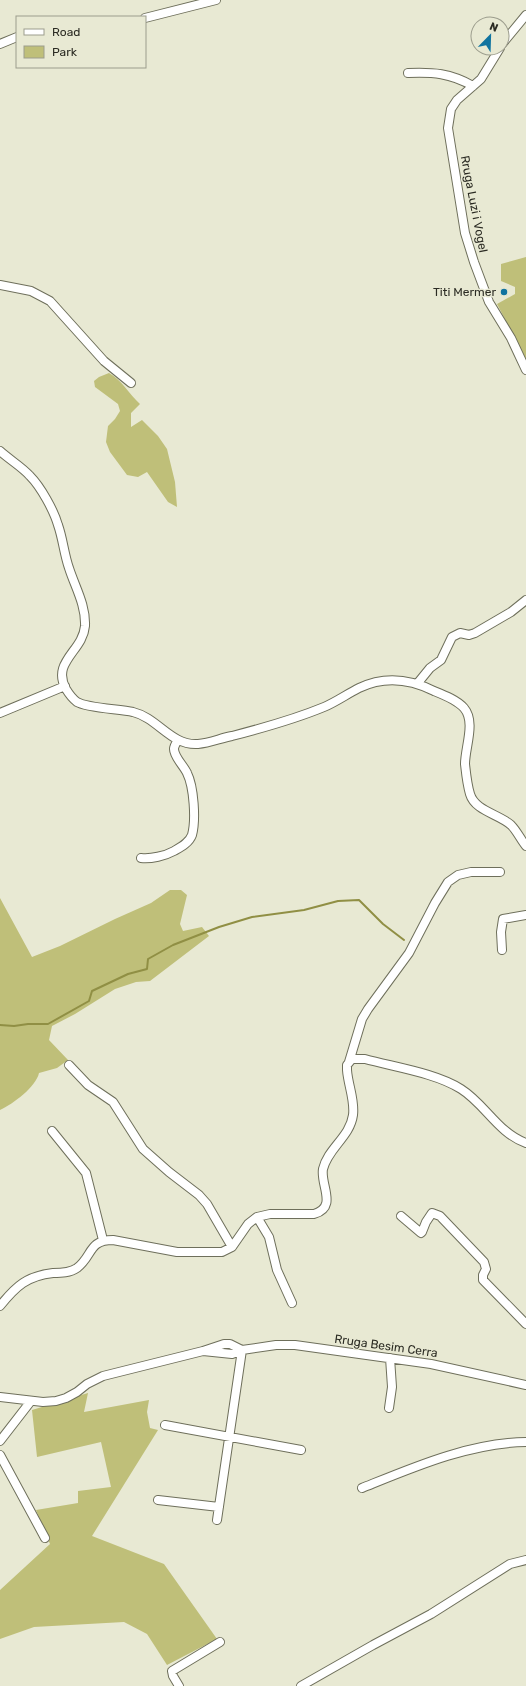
<svg xmlns="http://www.w3.org/2000/svg" width="526" height="1686" font-family="Rubik,sans-serif">
<style>
.green{fill:#bfbf79}
.lines{fill:none;stroke-linecap:round;stroke-linejoin:round}
.stream{stroke:#908f44;stroke-width:2}
.minor-casing{stroke:#6e6f5b;stroke-width:10}
.minor{stroke:#fff;stroke-width:8}
.poi-dot{fill:#1074a0;stroke:#e8e9d3;stroke-width:1.5}
.labels{text-anchor:middle;dominant-baseline:central;stroke-width:3;stroke-linejoin:round;paint-order:stroke}
.street-label{font-size:12px;fill:#2b2b23;stroke:#e8e9d3}
.poi-label{font-size:12px;fill:#2b2b23;stroke:#e8e9d3;text-anchor:end}
</style>
<rect width="100%" height="100%" fill="#e8e9d3"/>
<path class="green" d="M 526,257 L 526,359 L 497,304 L 515,294 L 515,287 L 501,281 L 501,264 Z
M 109,373 C 122,380 129,394 140,404 L 131,413 L 131,427 L 142,420 L 158,436 L 167,449 L 175,482 L 177,507 L 168,502 L 147,472 L 138,477 L 127,475 L 110,452 L 106,442 L 108,426 L 115,419 L 120,411 L 118,404 L 95,387 L 94,381 L 99,377 Z
M 170,890 L 181,890 L 187,895 L 180,924 L 183,931 L 202,927 L 209,936 L 150,981 L 136,982 L 115,989 L 75,1014 L 52,1026 L 49,1040 L 68,1060 L 57,1068 L 39,1073 C 36,1087 13,1104 0,1110 L 0,898 L 32,957 L 60,946 L 115,919 L 151,903 Z
M 88,1393 L 84,1412 L 149,1400 L 147,1412 L 150,1428 L 158,1430 L 92,1536 L 164,1564 L 217,1639 L 167,1665 L 147,1634 L 124,1622 L 34,1627 L 0,1639 L 0,1590 L 50,1544 L 36,1510 L 78,1503 L 78,1491 L 111,1487 L 101,1442 L 37,1457 L 32,1410 Z"/>
<g class="lines">
<path class="stream" d="M 0,1025 L 14,1026 L 28,1024 L 48,1024 L 89,1001 L 92,991 L 128,974 L 147,969 L 148,959 L 173,945 L 219,927 L 252,917 L 304,910 L 338,901 L 359,900 L 383,924 L 404,940"/>
<g class="minor-casing">
<path id="minor" d="M 145,18 L 216,0
M 0,44 L 17,37
M 502,44 L 526,15
M 500,48 L 481,79 L 457,100 L 451,109 L 448,128 L 465,233 L 474,262 L 489,302 L 511,338 L 526,370
M 408,73 C 433,72 450,73 473,86
M 0,285 L 31,291 L 50,301 L 104,361 L 131,383
M 0,451 C 10,460 22,467 30,476 C 41,487 54,511 58,525 C 63,539 64,554 69,568 C 75,587 86,605 85,626 C 83,651 51,662 66,689 C 69,694 73,699 77,702 C 87,708 119,709 133,712 C 158,718 171,746 198,744 C 210,743 221,738 232,736 C 263,728 295,719 324,707 C 336,702 347,694 359,688 C 384,676 410,679 434,691 C 444,695 457,700 464,708 C 476,722 465,747 465,764 C 466,773 467,784 470,794 C 475,811 499,814 511,825 C 517,831 521,840 526,846
M 417,684 L 430,668 L 441,660 L 452,637 L 460,633 L 469,635 L 475,633 L 511,612 L 526,600
M 0,713 L 65,686
M 141,858 C 151,859 165,856 174,851 C 181,847 189,843 192,835 C 196,820 194,787 187,773 C 184,766 174,757 174,749 C 174,746 176,743 178,740
M 502,950 L 501,932 L 503,919 L 526,915
M 349,1062 L 362,1019 L 368,1009 L 409,953 L 435,903 L 448,882 L 458,875 L 471,872 L 500,872
M 69,1065 L 88,1085 L 113,1102 L 143,1149 L 169,1172 L 199,1195 L 207,1204 L 232,1247
M 52,1131 L 86,1173 L 103,1240
M 401,1216 L 421,1233 L 422,1232 L 426,1222 L 432,1213 L 440,1216 L 484,1262 L 486,1269 L 483,1275 L 483,1280 L 526,1324
M 257,1217 L 269,1237 L 277,1270 L 292,1303
M 0,1306 C 16,1286 27,1276 53,1273 C 61,1273 70,1273 77,1268 C 93,1256 88,1240 113,1240 L 177,1252 L 222,1252 L 232,1247 L 248,1224 L 257,1217 L 270,1214 L 314,1214 C 338,1207 320,1185 323,1169 C 328,1148 350,1137 353,1115 C 355,1100 348,1085 347,1070 L 347,1065 L 352,1059 L 365,1059 C 394,1067 436,1073 461,1089 C 485,1104 498,1133 526,1143
M 203,1351 L 232,1354 L 242,1350 L 276,1345 L 295,1345 L 431,1364 L 526,1385
M 0,1397 L 43,1402 L 56,1401 L 66,1398 L 77,1392 L 87,1384 L 103,1376 L 203,1351 L 224,1344 L 230,1344 L 242,1350
M 389,1408 L 392,1387 L 390,1358
M 165,1425 L 301,1450
M 0,1441 L 31,1401
M 0,1455 L 45,1538
M 362,1488 C 414,1467 469,1443 526,1442
M 158,1500 L 219,1507
M 217,1520 L 242,1350
M 179,1686 L 173,1676 L 172,1671 L 220,1642
M 301,1686 L 373,1645 L 431,1614 L 510,1564 L 526,1560"/>
</g>
<use href="#minor" class="minor"/>
</g>
<circle class="poi-dot" cx="504" cy="292" r="4"/>
<g class="labels">
<g class="street-label">
<text transform="translate(474 204) rotate(79)">Rruga Luzi i Vogel</text>
<text transform="translate(386 1346) rotate(8)">Rruga Besim Cerra</text>
</g>
<g class="poi-label">
<text x="496" y="292">Titi Mermer</text>
</g>
</g>
<rect x="16" y="16" width="130" height="52" fill="#e8e9d3" stroke="#9c9d8d"/>
<rect x="24" y="29" width="20" height="6" fill="#ffffff" stroke="#9c9d8d"/>
<text x="52" y="36" font-size="12" fill="#2b2b23">Road</text>
<rect x="24" y="46" width="20" height="12" fill="#bfbf79" stroke="#9c9d8d"/>
<text x="52" y="56" font-size="12" fill="#2b2b23">Park</text>
<g transform="translate(490 36) rotate(23)"><circle r="19" fill="#e8e9d3" stroke="#9c9d8d"/>
<path d="M0-3L7 15L0 10L-7 15Z" fill="#1074a0"/>
<text y="-6" font-size="11" font-weight="bold" text-anchor="middle" fill="#2b2b23">N</text>
</g>
</svg>
